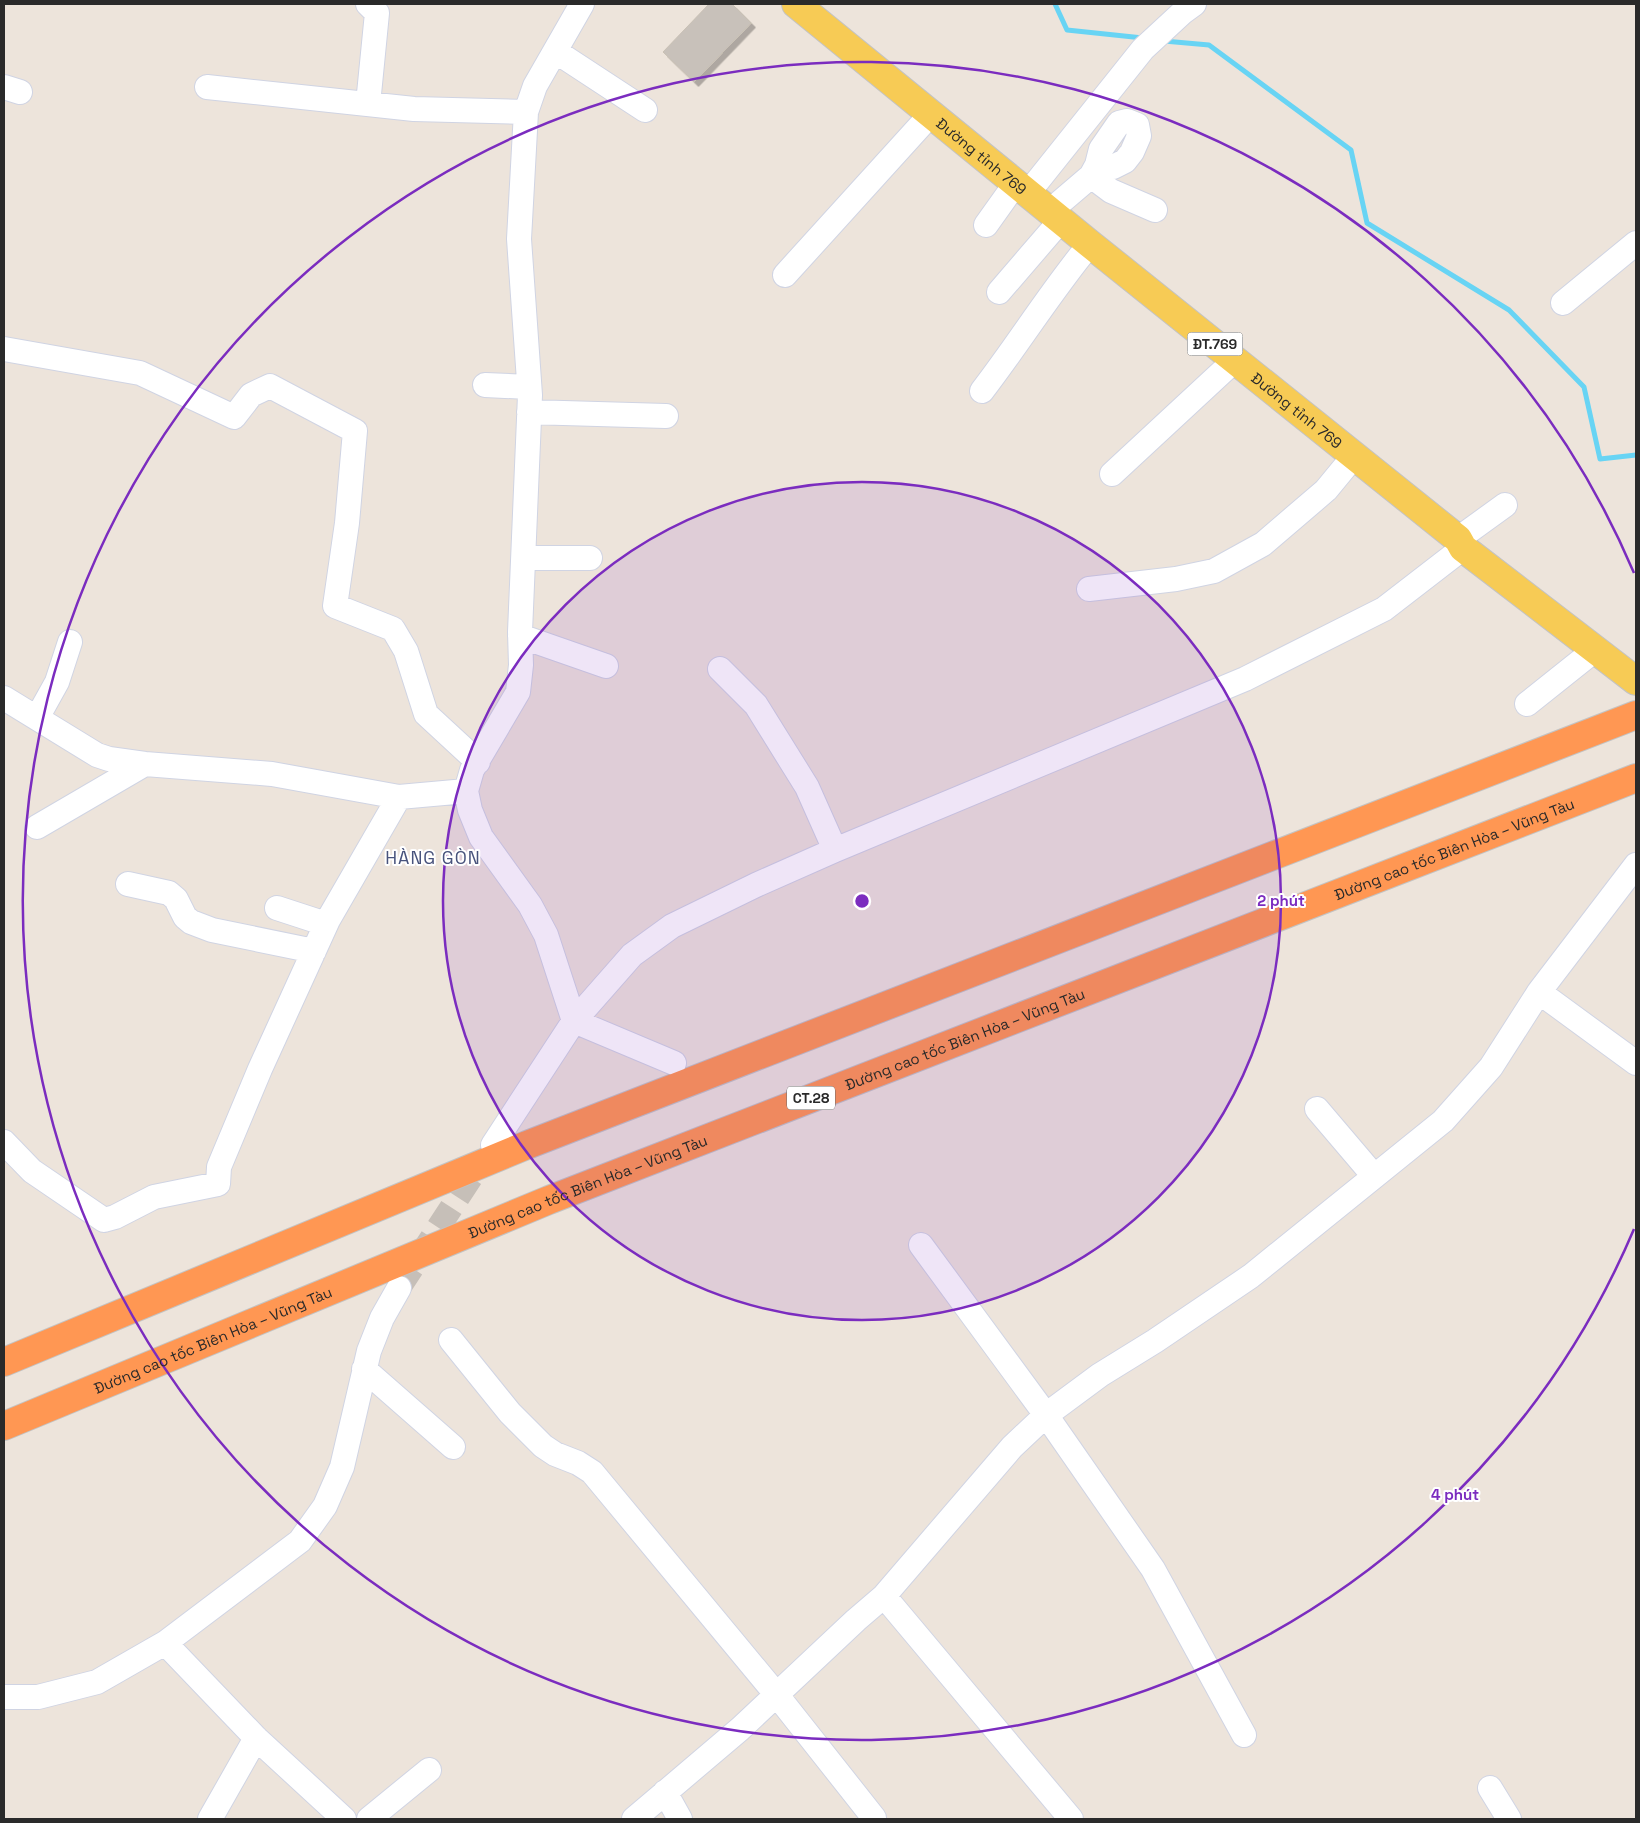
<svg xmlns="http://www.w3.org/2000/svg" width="1640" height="1823" font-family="'Space Grotesk',sans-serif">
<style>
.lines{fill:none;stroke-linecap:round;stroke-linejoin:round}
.stream{stroke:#68d4f4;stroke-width:5}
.building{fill:#c8c1ba;stroke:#c8c0b4;filter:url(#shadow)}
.minor-tunnel{stroke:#c6bfb8;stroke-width:24;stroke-dasharray:24 12;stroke-linecap:butt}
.minor-casing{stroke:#d0d4e3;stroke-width:26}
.major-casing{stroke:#c3c3c3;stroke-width:30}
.highway-casing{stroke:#c3c3c3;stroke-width:30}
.minor{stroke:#fff;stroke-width:24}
.major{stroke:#f7cb55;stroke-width:28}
.highway{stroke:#ff9753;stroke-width:28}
.ring{fill:none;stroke:#7b2cbf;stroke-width:2.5}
.labels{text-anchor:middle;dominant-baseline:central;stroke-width:4;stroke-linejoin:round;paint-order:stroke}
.shield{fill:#fff;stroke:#6a6a6a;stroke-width:1}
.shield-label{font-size:14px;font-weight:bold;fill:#2a2a2a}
.street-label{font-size:15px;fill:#2a2a2a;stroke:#fff}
.quarter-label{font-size:18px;letter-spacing:1px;fill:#48537c;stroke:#fff}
.centre{fill:#7b2cbf;stroke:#fff;stroke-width:2.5}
.ring-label{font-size:15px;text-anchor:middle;font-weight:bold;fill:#7b2cbf;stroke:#fff;stroke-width:4;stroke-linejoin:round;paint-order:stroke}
</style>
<defs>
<filter id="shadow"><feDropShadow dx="4.5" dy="4.5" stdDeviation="0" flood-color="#0004"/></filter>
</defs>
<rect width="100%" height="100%" fill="#ede4db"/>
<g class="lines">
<path class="stream" d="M 1055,4 L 1067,30 L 1143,38
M 1164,41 L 1209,45 L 1351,150 L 1367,223 L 1509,310 L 1584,387 L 1600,459 L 1636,455"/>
</g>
<path class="building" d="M 709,4 L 732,4 L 751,23 L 694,82 L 663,52 Z"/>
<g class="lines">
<path class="minor-tunnel" d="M 399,1288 L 483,1159"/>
<g class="minor-casing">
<path id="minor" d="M 368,4 L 377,13 L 368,104
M 582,4 L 535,86 L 526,112 L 519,239 L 530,395 L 520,632 L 521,665 L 518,692 L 472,770 L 466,791 L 470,810 L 481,837 L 530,905 L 546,935 L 574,1021 L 674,1063
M 555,51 L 645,110
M 4,87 L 20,92
M 207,87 L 414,109 L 526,112
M 1091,176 L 1111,191 L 1155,210
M 1028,193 L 1143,49 L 1183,12 L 1194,4
M 1050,211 L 1091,176 L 1097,165 L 1101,149 L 1119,123 L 1127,121 L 1137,125 L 1139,136 L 1132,152 L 1125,161 L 1113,167 L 1097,165
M 986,225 L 1016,183
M 785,275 L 931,114
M 999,292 L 1061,220
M 1563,303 L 1636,243
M 4,349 L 140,373 L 234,417 L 251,395 L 270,386 L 355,431 L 347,523 L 335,606 L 393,629 L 406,651 L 426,714 L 478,762
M 485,385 L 529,387
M 982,391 C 1019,343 1051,291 1090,244
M 529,412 L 666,416
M 1112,474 L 1235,360
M 1458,539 L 1505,505
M 524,558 L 590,558
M 1089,589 L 1176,579 L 1214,571 L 1263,544 L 1326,490 L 1354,456
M 520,636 L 606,666
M 720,669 L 756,705 L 807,787 L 835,850
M 4,698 L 97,755 L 109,759 L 145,764 L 272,774 L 399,797 L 466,791
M 1527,704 L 1596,649
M 37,718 L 57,682 L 70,642
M 37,827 L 145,764
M 128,884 L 169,893 L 176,899 L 185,917 L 191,922 L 212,930 L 314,951
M 277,908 L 326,924
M 1539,992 L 1636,1063
M 1317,1109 L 1374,1176
M 4,1142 L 32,1171 L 104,1220 L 115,1217 L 154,1197 L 218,1184 L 219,1167 L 260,1069 L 328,920 L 399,797
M 493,1145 L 574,1021 L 632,955 L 672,926 L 756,885 L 835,850 L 1245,679 L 1384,609 L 1463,548
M 921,1245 L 1046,1415 L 1153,1569 L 1244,1735
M 451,1340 L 510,1413 L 543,1446 L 555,1454 L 578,1463 L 592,1472 L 776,1694 L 874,1818
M 364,1369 L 453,1447
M 884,1596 L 1071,1819
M 165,1643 L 256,1738 L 344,1819
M 4,1697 L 38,1697 L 97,1682 L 165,1643 L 300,1541 L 325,1506 L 342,1467 L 369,1351 L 382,1318 L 399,1288
M 1490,1788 L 1509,1819
M 665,1792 L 680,1819
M 210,1819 L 256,1738
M 369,1819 L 429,1770
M 634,1819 L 740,1729 L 856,1620 L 884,1596 L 1012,1447 L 1046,1415 L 1100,1375 L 1155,1341 L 1251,1276 L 1443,1121 L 1491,1067 L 1539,992 L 1636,865"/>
</g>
<g class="major-casing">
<g id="major">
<path id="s1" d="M 796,4 L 1090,244 L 1458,539 L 1463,548 L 1636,681"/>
</g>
</g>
<g class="highway-casing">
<g id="highway">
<path d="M 4,1362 L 527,1145 L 1636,715"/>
<path id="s2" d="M 4,1426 L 549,1200 L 1636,778"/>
</g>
</g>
<use href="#minor" class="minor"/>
<use href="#major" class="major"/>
<use href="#highway" class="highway"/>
</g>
<circle cx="862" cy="901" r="419" fill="#7b2cbf" fill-opacity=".12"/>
<g class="ring">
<circle cx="862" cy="901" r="419"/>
<path d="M1634 1229A839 839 0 1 1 1634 573"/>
</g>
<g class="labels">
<g class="shield">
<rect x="1187.5" y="332.5" width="55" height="23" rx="4"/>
<rect x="787" y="1086.5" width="48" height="23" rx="4"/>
</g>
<g class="shield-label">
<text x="1215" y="344">ĐT.769</text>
<text x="811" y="1098">CT.28</text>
</g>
<g class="street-label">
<text stroke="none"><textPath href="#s1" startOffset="240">Đường tỉnh 769</textPath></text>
<text stroke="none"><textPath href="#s1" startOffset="645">Đường tỉnh 769</textPath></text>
<text stroke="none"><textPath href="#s2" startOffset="1561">Đường cao tốc Biên Hòa – Vũng Tàu</textPath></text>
<text stroke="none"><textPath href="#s2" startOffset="1036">Đường cao tốc Biên Hòa – Vũng Tàu</textPath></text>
<text stroke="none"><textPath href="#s2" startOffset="631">Đường cao tốc Biên Hòa – Vũng Tàu</textPath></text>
<text stroke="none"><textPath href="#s2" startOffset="226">Đường cao tốc Biên Hòa – Vũng Tàu</textPath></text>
</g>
<g class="quarter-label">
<text x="433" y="857">HÀNG GÒN</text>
</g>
</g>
<circle cx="862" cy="901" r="8" class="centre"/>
<g class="ring-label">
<text x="1281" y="906">2 phút</text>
<text x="1455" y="1500">4 phút</text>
</g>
<rect width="1640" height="1823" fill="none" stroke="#2a2a2a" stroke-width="10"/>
</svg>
